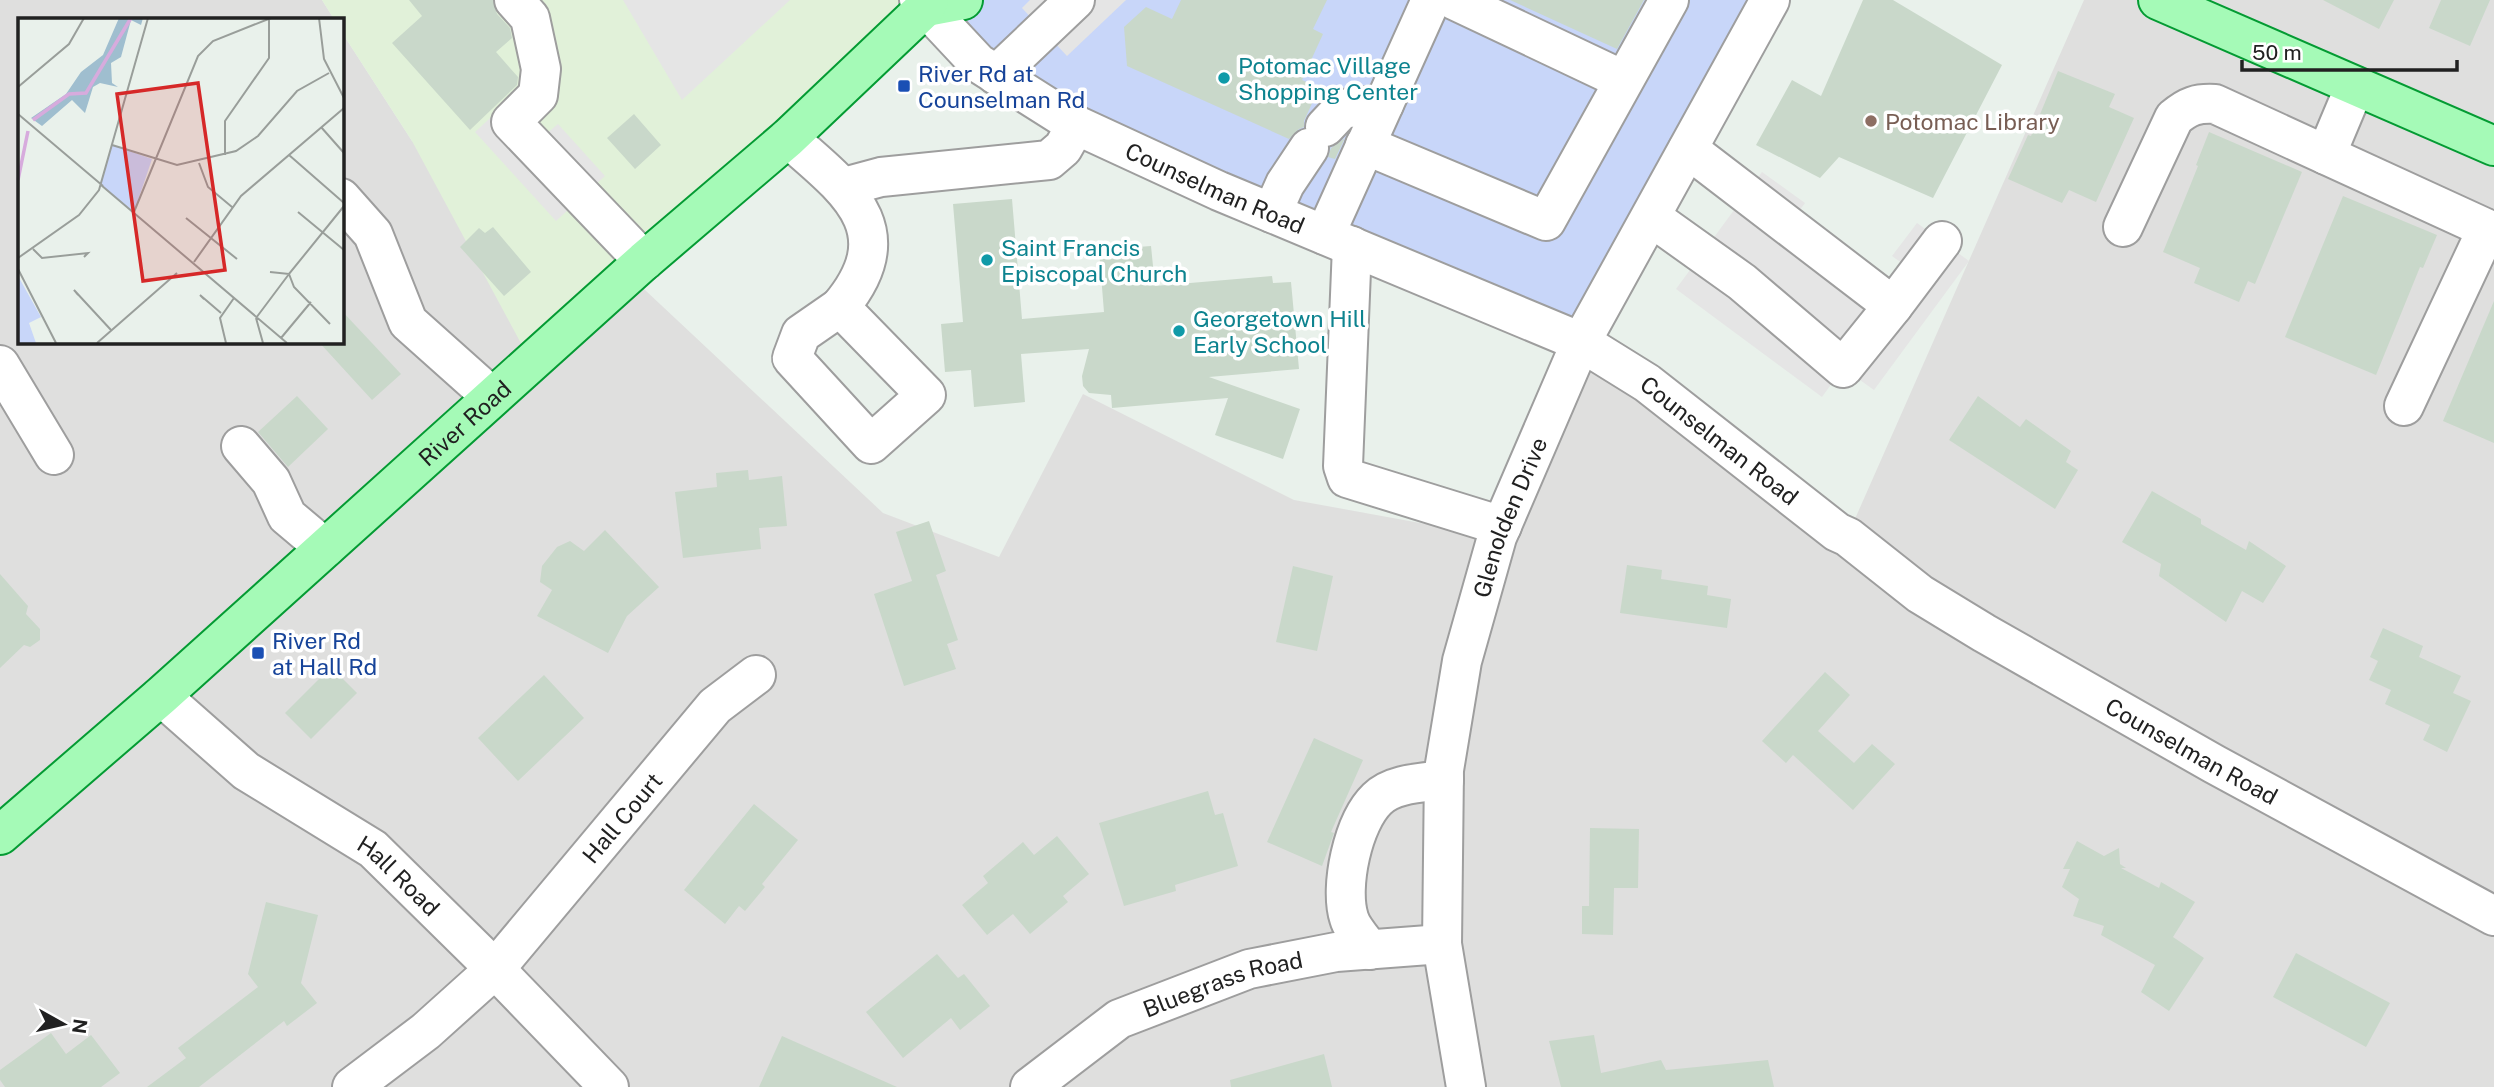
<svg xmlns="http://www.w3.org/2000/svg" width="2494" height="1087" font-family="'Public Sans',sans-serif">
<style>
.residential{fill:#dfdfde}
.commercial{fill:#e1f1d9}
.park{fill:#c8d6f9}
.parking{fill:#e5e5e5}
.building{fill:#c9d8ca}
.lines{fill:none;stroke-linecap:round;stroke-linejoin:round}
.minor-casing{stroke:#9e9e9e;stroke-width:42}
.major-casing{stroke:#049b33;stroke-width:42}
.minor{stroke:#fff;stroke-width:38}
.major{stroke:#a5fab7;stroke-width:38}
.culture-dot{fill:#0f9aa8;stroke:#fff;stroke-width:2.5}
.transit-dot{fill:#1a4fb4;stroke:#fff;stroke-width:2.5}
.education-dot{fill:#8d6e63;stroke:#fff;stroke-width:2.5}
.labels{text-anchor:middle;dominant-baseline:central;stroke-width:7;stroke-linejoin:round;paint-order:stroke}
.culture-label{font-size:23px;fill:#0d838f;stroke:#fff;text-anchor:start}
.transit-label{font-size:23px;fill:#164399;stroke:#fff;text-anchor:start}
.education-label{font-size:23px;fill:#785e54;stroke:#fff;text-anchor:start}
.street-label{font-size:23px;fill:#212121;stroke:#fff}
.inset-river{fill:none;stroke:#d7abdd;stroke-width:3.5}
.inset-road{fill:none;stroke:#999e9a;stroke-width:2}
.view{fill:#d62828;fill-opacity:0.15;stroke:#d62828;stroke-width:3.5}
.inset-edge{fill:none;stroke:#212121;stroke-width:3.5}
</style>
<rect width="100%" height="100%" fill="#e9f1eb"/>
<path class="residential" d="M 0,0 L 322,0 L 334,19 L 19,19 L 19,341 L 341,341 L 341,31 L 412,141 L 629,275 L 883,513 L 999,557 L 1083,394 L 1294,500 L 1497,537 L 1581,342 L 1847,537 L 2084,0 L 2494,0 L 2494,1087 L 0,1087 Z"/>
<path class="commercial" d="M 322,0 L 929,0 L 531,362 L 412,141 L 341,31 L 341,19 L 334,19 Z"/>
<path class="park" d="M 929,0 L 1770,0 L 1581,342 L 1076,125 Z"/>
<path class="parking" d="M 623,0 L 790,0 L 682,100 Z
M 1030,0 L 1126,0 L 1067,56 L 1022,8 Z
M 500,109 L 533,145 L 558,124 L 605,176 L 556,221 L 475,132 Z
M 1762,172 L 1805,203 L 1788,226 L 1893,305 L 1917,274 L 1892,256 L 1917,223 L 1969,261 L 1874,390 L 1843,368 L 1822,397 L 1676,289 Z"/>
<path class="building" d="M 409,0 L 493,0 L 497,14 L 510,28 L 512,38 L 496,52 L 518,77 L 517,85 L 470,130 L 392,43 L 422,16 Z
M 1181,0 L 1327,0 L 1313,29 L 1323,34 L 1302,80 L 1319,88 L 1304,121 L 1304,127 L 1299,129 L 1289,139 L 1127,66 L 1124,27 L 1146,7 L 1172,19 Z
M 1510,0 L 1644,0 L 1617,49 Z
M 1863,0 L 1893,0 L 2002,65 L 1933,198 L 1839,157 L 1820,178 L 1756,145 L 1792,80 L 1821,96 Z
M 2323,0 L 2394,0 L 2379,29 Z
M 2441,0 L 2490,0 L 2470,46 L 2429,28 Z
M 2058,71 L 2115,94 L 2109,107 L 2134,118 L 2096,202 L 2069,190 L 2062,203 L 2008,179 L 2028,135 L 2031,136 Z
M 634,114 L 661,145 L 635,169 L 607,138 Z
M 2209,132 L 2302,172 L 2255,284 L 2248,281 L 2239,302 L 2194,283 L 2200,268 L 2163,252 L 2190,186 L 2198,166 L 2196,165 Z
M 1345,138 L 1335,159 L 1328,157 L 1331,148 Z
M 2343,196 L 2437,235 L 2423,268 L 2420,267 L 2376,375 L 2285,337 Z
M 1012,199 L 1022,319 L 1104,312 L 1099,250 L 1151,246 L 1155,286 L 1272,276 L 1273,283 L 1291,282 L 1299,369 L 1209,377 L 1300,409 L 1283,459 L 1215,435 L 1228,398 L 1112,408 L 1111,395 L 1089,393 L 1083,386 L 1082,376 L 1089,349 L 1021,354 L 1025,402 L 974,407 L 971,370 L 945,372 L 941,324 L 963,322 L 953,204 Z
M 493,227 L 531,272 L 504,296 L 460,247 L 479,228 L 485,233 Z
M 2494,301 L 2494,443 L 2443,421 Z
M 341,310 L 401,374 L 372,400 L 318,341 L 341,341 Z
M 297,396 L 328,429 L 288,467 L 258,432 Z
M 1978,396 L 2020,427 L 2026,419 L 2071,451 L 2066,462 L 2078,470 L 2055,509 L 1949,440 Z
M 748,470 L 749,480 L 782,476 L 787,526 L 759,528 L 761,549 L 683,558 L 675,492 L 717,487 L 716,473 Z
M 2152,491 L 2201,519 L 2201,524 L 2246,550 L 2249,541 L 2286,566 L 2263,603 L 2242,591 L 2226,622 L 2159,576 L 2161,564 L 2122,542 Z
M 929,521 L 946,571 L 936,575 L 958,640 L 947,644 L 956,669 L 904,686 L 874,594 L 912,581 L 896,532 Z
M 605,530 L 659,587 L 627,616 L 608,653 L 537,616 L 552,590 L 540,582 L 542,566 L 557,547 L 570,541 L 584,551 Z
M 1627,565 L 1662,570 L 1661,579 L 1708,586 L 1707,595 L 1731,599 L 1727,628 L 1620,613 Z
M 1293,566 L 1333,576 L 1317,651 L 1276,642 Z
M 0,574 L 28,606 L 26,614 L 40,629 L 40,640 L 30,647 L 24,645 L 0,668 Z
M 2383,628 L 2423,646 L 2419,657 L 2461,676 L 2453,693 L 2471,701 L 2447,752 L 2423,740 L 2430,725 L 2385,704 L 2391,690 L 2369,680 L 2378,661 L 2370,657 Z
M 331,667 L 357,693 L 311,739 L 285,713 Z
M 1825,672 L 1850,695 L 1818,731 L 1854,763 L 1872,744 L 1895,764 L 1853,810 L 1793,755 L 1786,763 L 1762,741 Z
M 544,675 L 584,718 L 518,781 L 478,738 Z
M 1314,738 L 1363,760 L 1331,832 L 1334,833 L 1322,866 L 1267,842 Z
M 1208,791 L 1215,815 L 1223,813 L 1238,866 L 1175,885 L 1176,891 L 1124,906 L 1099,823 Z
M 754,804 L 798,840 L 762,884 L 765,887 L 745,911 L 739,906 L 725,924 L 684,890 Z
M 1590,828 L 1639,829 L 1638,888 L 1614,888 L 1613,935 L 1582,934 L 1582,906 L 1589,906 Z
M 1057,836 L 1089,874 L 1063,896 L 1068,902 L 1030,934 L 1013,914 L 987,935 L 962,905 L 988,883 L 983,876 L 1023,842 L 1034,855 Z
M 2077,841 L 2104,856 L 2119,848 L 2120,864 L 2126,868 L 2121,868 L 2159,888 L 2161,882 L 2195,902 L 2173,937 L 2204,958 L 2169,1011 L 2141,992 L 2155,965 L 2101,935 L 2104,926 L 2073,916 L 2079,899 L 2062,887 L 2070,869 L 2063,869 Z
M 266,902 L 318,915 L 301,983 L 317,1003 L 287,1026 L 284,1021 L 199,1087 L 147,1087 L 186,1058 L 178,1048 L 258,987 L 248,974 Z
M 2296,953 L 2390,1003 L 2366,1047 L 2273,997 Z
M 937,954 L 958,978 L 964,974 L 990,1006 L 960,1030 L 951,1018 L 903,1058 L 866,1012 Z
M 51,1033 L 66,1054 L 91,1035 L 120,1073 L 101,1087 L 5,1087 L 0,1080 L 0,1070 Z
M 1594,1035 L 1601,1073 L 1661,1060 L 1666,1070 L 1768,1060 L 1774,1087 L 1561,1087 L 1549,1041 Z
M 782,1036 L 897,1087 L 759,1087 Z
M 1324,1054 L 1332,1087 L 1231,1087 L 1230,1080 Z"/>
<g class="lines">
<g class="minor-casing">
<g id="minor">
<path d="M 514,0 L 530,18 L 541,69 L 538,95 L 511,122 L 644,261"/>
<path id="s1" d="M 919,0 L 978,63 L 1076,125 L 1219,191 L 1581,342 L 1647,383 L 1837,532 L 1848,537 L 1920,594 L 1984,633 L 2214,764 L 2494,916"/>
<path d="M 1454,0 L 1623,80"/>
<path d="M 996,75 L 1075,0"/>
<path d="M 1325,127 L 1342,109 L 1384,104"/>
<path d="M 788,138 C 845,188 905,229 840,307"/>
<path d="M 1365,145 L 1546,221 L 1669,0"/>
<path d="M 2326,155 L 2355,86"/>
<path d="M 844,187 L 881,177 L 1049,160 L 1063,148 L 1076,125"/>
<path d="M 341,198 L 373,234 L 408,322 L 492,397"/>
<path d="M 1272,213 L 1285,184 L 1309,148"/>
<path d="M 1651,217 L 1742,282 L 1843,368 L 1893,306 L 1688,149"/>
<path d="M 2123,227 L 2174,118 C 2188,106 2197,103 2215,104 L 2494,232"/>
<path d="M 1325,235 L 1431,0"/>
<path d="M 1352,246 L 1343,466 L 1347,478 L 1502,526"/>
<path d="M 1893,306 L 1942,241"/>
<path d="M 840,307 L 926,395 L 871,444 L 792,358 L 801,334 Z"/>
<path d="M 0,365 L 54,455"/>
<path d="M 2404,406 L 2487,229"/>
<path d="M 241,446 L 271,481 L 287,516 L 325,548"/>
<path id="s2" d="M 161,696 L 246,771 L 373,849 L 495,969 L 609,1087"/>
<path d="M 1370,950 C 1363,940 1352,929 1349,918 C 1339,887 1353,822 1377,799 C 1393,783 1423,783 1444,780"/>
<path id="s3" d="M 352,1087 L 426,1031 L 495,969 L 715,706 L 756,675"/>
<path id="s4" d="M 1030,1087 L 1119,1019 L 1249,969 L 1336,952 L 1442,944"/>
<path id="s5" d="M 1466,1087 L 1442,944 L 1444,770 L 1462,661 L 1497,537 L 1581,342 L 1770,0"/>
</g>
</g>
<g class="major-casing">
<g id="major">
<path d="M 2158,0 L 2494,146"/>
<path d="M 926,7 L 963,0"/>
<path id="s6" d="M 0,835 L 161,696 L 644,261 L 788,138 L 926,7 L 929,0"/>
</g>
</g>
<use href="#minor" class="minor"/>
<use href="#major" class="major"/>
</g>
<g class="culture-dot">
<circle cx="1224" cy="78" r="7"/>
<circle cx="987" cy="260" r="7"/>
<circle cx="1179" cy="331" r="7"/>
</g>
<g class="transit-dot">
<rect x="897" y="79" width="14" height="14" rx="3.5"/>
<rect x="251" y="646" width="14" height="14" rx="3.5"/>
</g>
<circle class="education-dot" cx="1871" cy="121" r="7"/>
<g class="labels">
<g class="culture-label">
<text x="1238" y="65">Potomac Village<tspan x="1238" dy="26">Shopping Center</tspan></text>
<text x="1001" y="247">Saint Francis<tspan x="1001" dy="26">Episcopal Church</tspan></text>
<text x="1193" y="318">Georgetown Hill<tspan x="1193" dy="26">Early School</tspan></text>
</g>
<g class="transit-label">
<text x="918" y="73">River Rd at<tspan x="918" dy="26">Counselman Rd</tspan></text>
<text x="272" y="640">River Rd<tspan x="272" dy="26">at Hall Rd</tspan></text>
</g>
<g class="education-label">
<text x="1885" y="121">Potomac Library</text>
</g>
<g class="street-label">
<text stroke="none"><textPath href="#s1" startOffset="355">Counselman Road</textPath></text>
<text stroke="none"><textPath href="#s6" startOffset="621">River Road</textPath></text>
<text stroke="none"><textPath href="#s1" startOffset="922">Counselman Road</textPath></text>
<text stroke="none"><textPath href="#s5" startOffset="581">Glenolden Drive</textPath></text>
<text stroke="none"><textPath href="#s1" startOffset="1489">Counselman Road</textPath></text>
<text stroke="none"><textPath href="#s3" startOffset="383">Hall Court</textPath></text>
<text stroke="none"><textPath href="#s2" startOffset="299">Hall Road</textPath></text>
<text stroke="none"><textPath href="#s4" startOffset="222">Bluegrass Road</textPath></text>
</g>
</g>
<g transform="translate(18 18)">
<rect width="326" height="326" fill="#e9f1eb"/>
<path d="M 101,0 L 125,0 L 123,7 L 113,2 L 103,39 L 93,45 L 94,65 L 100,69 L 82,65 L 75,69 L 67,95 L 54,82 L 24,108 L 13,100 L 48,76 L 63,54 L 85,37 Z" fill="#9fbecf"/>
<path d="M 94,127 L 134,141 L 116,194 L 82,166 ZM 0,258 L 23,299 L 11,305 L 18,325 L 0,325 Z" fill="#c8d6f9"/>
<path class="inset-river" d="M 15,102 L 51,76 L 68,75 L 113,0M 0,162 L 10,113"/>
<path class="inset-road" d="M 301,0 L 306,41 L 326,80M 0,69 L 51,26 L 66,0M 0,96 L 85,168M 303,109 L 326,135M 94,127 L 159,147 L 218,133 L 240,118 L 279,73 L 311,55M 207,137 L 207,103 L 251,40 L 251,2M 271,137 L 326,185M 181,145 L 190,169 L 214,189M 83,167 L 269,325M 116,194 L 180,38 L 195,23 L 253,0M 280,194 L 326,232M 168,200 L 219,241M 15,231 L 24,240 L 70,235 L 66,239M 0,240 L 61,197 L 81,172 L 130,0M 176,244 L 223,178 L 326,90M 0,251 L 38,325M 252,254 L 271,256 L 326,188M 271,256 L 276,269 L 312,306M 60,277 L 56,272 L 93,312M 186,281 L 182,277 L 203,295M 238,300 L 271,256M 238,300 L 245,325M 263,320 L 293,284M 79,325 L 159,255M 208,325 L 202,300 L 216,280"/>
<path class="view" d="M 180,65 L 207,252 L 125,263 L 99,76 Z"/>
<rect width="326" height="326" class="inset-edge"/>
</g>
<g transform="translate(63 1024) rotate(98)" stroke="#ffffff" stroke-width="5" paint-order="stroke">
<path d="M0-5L12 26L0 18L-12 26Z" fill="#212121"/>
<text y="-10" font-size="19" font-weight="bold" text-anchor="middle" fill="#212121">N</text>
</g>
<path d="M2242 60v10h215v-10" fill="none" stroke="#212121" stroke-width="3.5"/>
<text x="2252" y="60" font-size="21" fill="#212121" stroke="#ffffff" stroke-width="5" paint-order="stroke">50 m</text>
</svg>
